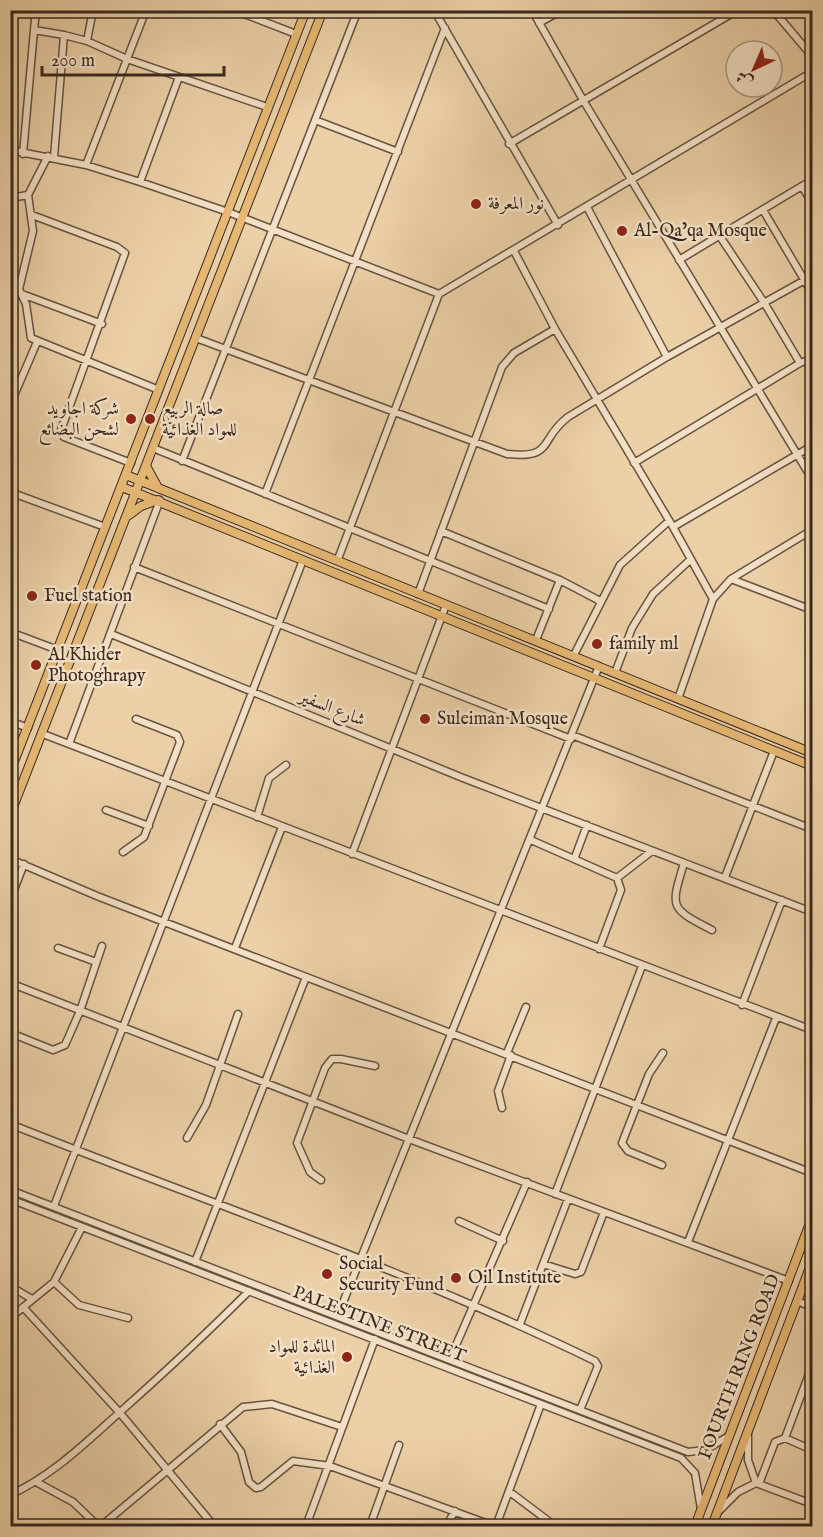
<svg xmlns="http://www.w3.org/2000/svg" width="823" height="1537" font-family="'IM FELL English',Amiri,serif">
<style>
.lines{fill:none;stroke-linecap:round;stroke-linejoin:round}
.minor-casing{stroke:#665341;stroke-width:9}
.major-casing{stroke:#39291f;stroke-width:10}
.minor{stroke:#f3e0c6;stroke-width:6}
.major{stroke:#e6b874;stroke-width:8}
.poi-dot{fill:#8f2418;stroke:#f3e0c6;stroke-width:2}
.labels{text-anchor:middle;dominant-baseline:central;stroke-width:5;stroke-linejoin:round;paint-order:stroke}
.poi-label{font-size:18px;fill:#39291f;stroke:#f3e0c6;text-anchor:start}
.street-label{font-size:18px;fill:#39291f;stroke:#f3e0c6}
</style>
<rect width="100%" height="100%" fill="#ecd0a7"/>
<filter id="stains"><feTurbulence type="fractalNoise" baseFrequency=".00333" numOctaves="4"/><feColorMatrix values="0 0 0 0 .2 0 0 0 0 .09 0 0 0 0 .02 0 0 0 .5 -.17"/></filter>
<radialGradient id="worn" r=".72"><stop offset=".6" stop-color="#630" stop-opacity="0"/><stop offset="1" stop-color="#630" stop-opacity=".3"/></radialGradient>
<g class="lines">
<g class="minor-casing">
<path id="minor" d="M 234,10 L 296,34
M 434,10 L 558,225
M 532,10 L 583,100 L 812,479
M 773,10 L 812,56
M 539,23 L 562,10
M 34,30 L 36,10
M 87,41 L 93,10
M 315,120 L 398,152
M 509,144 L 738,10
M 10,150 L 86,165 L 140,182 L 228,212 L 439,294
M 23,154 L 34,30 L 64,35
M 54,157 L 64,35 L 87,41 L 127,59 L 267,107
M 86,165 L 146,10
M 140,182 L 179,77
M 802,186 L 812,203
M 28,195 L 33,231 L 19,289 L 26,304 L 31,338 L 159,390
M 10,198 L 28,195 L 48,156
M 587,207 L 667,357
M 763,210 L 812,293
M 32,215 L 117,247 L 125,253 L 60,433 L 64,437 L 131,463
M 719,235 L 765,304 L 800,363
M 514,251 L 555,329 L 673,527 L 812,446
M 679,260 L 812,180
M 22,294 L 102,324
M 196,338 L 507,454 C 555,459 538,440 568,417 L 667,357 L 812,276
M 10,405 L 37,342
M 153,448 L 549,609
M 182,461 L 358,10
M 634,463 L 800,363 L 812,359
M 10,492 L 105,527
M 265,494 L 445,28
M 673,527 L 713,599
M 441,531 L 560,580 L 600,601
M 338,559 L 439,294 L 812,72
M 134,567 L 571,739
M 731,579 L 812,610
M 418,594 L 502,367 L 514,353 L 555,329
M 10,632 L 58,650
M 111,634 L 463,778 L 812,912
M 536,640 L 560,580
M 574,655 L 620,565 L 669,521
M 615,673 L 632,628 L 653,594 L 690,560
M 678,699 L 713,599 L 731,579 L 812,530
M 10,721 L 28,728
M 43,734 L 812,1030
M 572,735 L 812,829
M 69,744 L 160,500
M 106,810 L 149,826
M 257,817 L 269,778 L 286,765
M 531,840 L 617,878 L 621,890 L 599,949
M 123,852 L 144,837 L 180,742 L 177,735 L 136,719
M 352,854 L 446,605
M 575,857 L 587,825
M 10,859 L 97,896 L 812,1173
M 684,863 C 670,909 670,908 712,930
M 725,877 L 774,751
M 617,878 L 652,851
M 10,900 L 24,864
M 58,948 L 96,962
M 235,948 L 282,827
M 10,983 L 409,1139 L 789,1281
M 742,1005 L 782,900
M 18,1036 L 53,1050 L 65,1045 L 80,1011 L 102,946
M 507,1053 L 526,1007
M 502,1108 L 498,1091 L 511,1055
M 10,1124 C 206,1202 406,1269 595,1361 L 598,1366 L 580,1410
M 187,1138 L 206,1105 L 238,1014
M 662,1165 L 628,1151 L 622,1143 L 649,1074 L 663,1053
M 321,1180 L 310,1172 L 297,1143 L 325,1068 L 332,1059 L 341,1059 L 375,1066
M 10,1190 L 688,1452 L 705,1450 L 729,1436
M 555,1194 L 642,966
M 10,1199 L 681,1458 L 695,1473 L 701,1509
M 54,1206 L 303,560
M 459,1221 L 503,1241
M 688,1242 L 776,1018
M 195,1262 L 306,977
M 543,1264 L 575,1274 L 581,1272 L 604,1212
M 54,1282 L 79,1305 L 128,1318
M 10,1286 L 32,1299
M 797,1301 L 812,1307
M 23,1307 L 120,1413 L 214,1526
M 338,1315 L 599,666
M 10,1318 L 54,1282 L 82,1227
M 520,1324 L 568,1199
M 450,1359 L 527,1182
M 220,1424 L 241,1452 L 249,1482 L 256,1488 L 261,1487 L 293,1461 L 330,1466 L 494,1526
M 748,1434 L 748,1460 L 756,1483 L 812,1504
M 785,1438 L 812,1366
M 38,1483 L 73,1502 L 98,1526
M 759,1484 L 775,1442 L 785,1438 L 812,1450
M 510,1492 L 555,1526
M 10,1495 C 53,1475 84,1444 119,1413 C 164,1373 207,1333 249,1291
M 719,1511 L 738,1492 L 756,1483
M 101,1526 L 243,1407 L 272,1404 L 342,1427
M 306,1526 L 375,1339
M 370,1526 L 399,1445
M 446,1526 L 455,1511
M 496,1526 L 541,1404"/>
</g>
<g class="major-casing">
<path id="major" d="M 146,466 L 158,488
M 126,475 L 812,753
M 122,487 L 812,766
M 129,515 L 141,506 L 158,500
M 10,772 L 306,10
M 10,815 L 323,10
M 695,1526 L 812,1218
M 712,1526 L 812,1262"/>
</g>
<use href="#minor" class="minor"/>
<use href="#major" class="major"/>
</g>
<g class="poi-dot">
<circle cx="476" cy="204" r="6"/>
<circle cx="622" cy="231" r="6"/>
<circle cx="131" cy="419" r="6"/>
<circle cx="150" cy="419" r="6"/>
<circle cx="32" cy="596" r="6"/>
<circle cx="597" cy="644" r="6"/>
<circle cx="36" cy="665" r="6"/>
<circle cx="425" cy="719" r="6"/>
<circle cx="327" cy="1274" r="6"/>
<circle cx="456" cy="1278" r="6"/>
<circle cx="347" cy="1357" r="6"/>
</g>
<g class="labels">
<g class="poi-label">
<text x="488" y="204">نور المعرفة</text>
<text x="634" y="231">Al-Qa’qa Mosque</text>
<text x="119" y="409" text-anchor="end">شركة اجاويد<tspan x="119" dy="21">لشحن البضائع</tspan></text>
<text x="162" y="409">صالة الربيع<tspan x="162" dy="21">للمواد الغذائية</tspan></text>
<text x="44" y="596">Fuel station</text>
<text x="609" y="644">family ml</text>
<text x="48" y="655">Al Khider<tspan x="48" dy="21">Photoghrapy</tspan></text>
<text x="437" y="719">Suleiman Mosque</text>
<text x="339" y="1264">Social<tspan x="339" dy="21">Security Fund</tspan></text>
<text x="468" y="1278">Oil Institute</text>
<text x="335" y="1347" text-anchor="end">المائدة للمواد<tspan x="335" dy="21">الغذائية</tspan></text>
</g>
<g class="street-label">
<text transform="translate(332 709) rotate(22)">شارع السفير</text>
<text transform="translate(379 1325) rotate(21)">PALESTINE STREET</text>
<text transform="translate(740 1367) rotate(-69)">FOURTH RING ROAD</text>
</g>
</g>
<rect width="823" height="1537" fill="none" stroke="#ecd0a7" stroke-width="36"/>
<rect x="12" y="12" width="799" height="1513" fill="none" stroke="#39291f" stroke-width="3"/>
<rect x="18" y="18" width="787" height="1501" fill="none" stroke="#39291f" stroke-width="1.5"/>
<g transform="translate(754 69) rotate(224)"><circle r="28" fill="#f3e0c6" stroke="#a99783" stroke-width="1.5"/>
<path d="M0-4.5L10 22L0 15L-10 22Z" fill="#8f2418"/>
<text y="-9" font-size="16" font-weight="bold" text-anchor="middle" fill="#39291f">ش</text>
</g>
<path d="M42 66v9h182v-9" fill="none" stroke="#39291f" stroke-width="3"/>
<text x="51" y="66" font-size="18" fill="#39291f" stroke="#f3e0c6" stroke-width="4.5" paint-order="stroke">200 m</text>
<rect width="100%" height="100%" filter="url(#stains)"/>
<rect width="100%" height="100%" fill="url(#worn)"/>
</svg>
